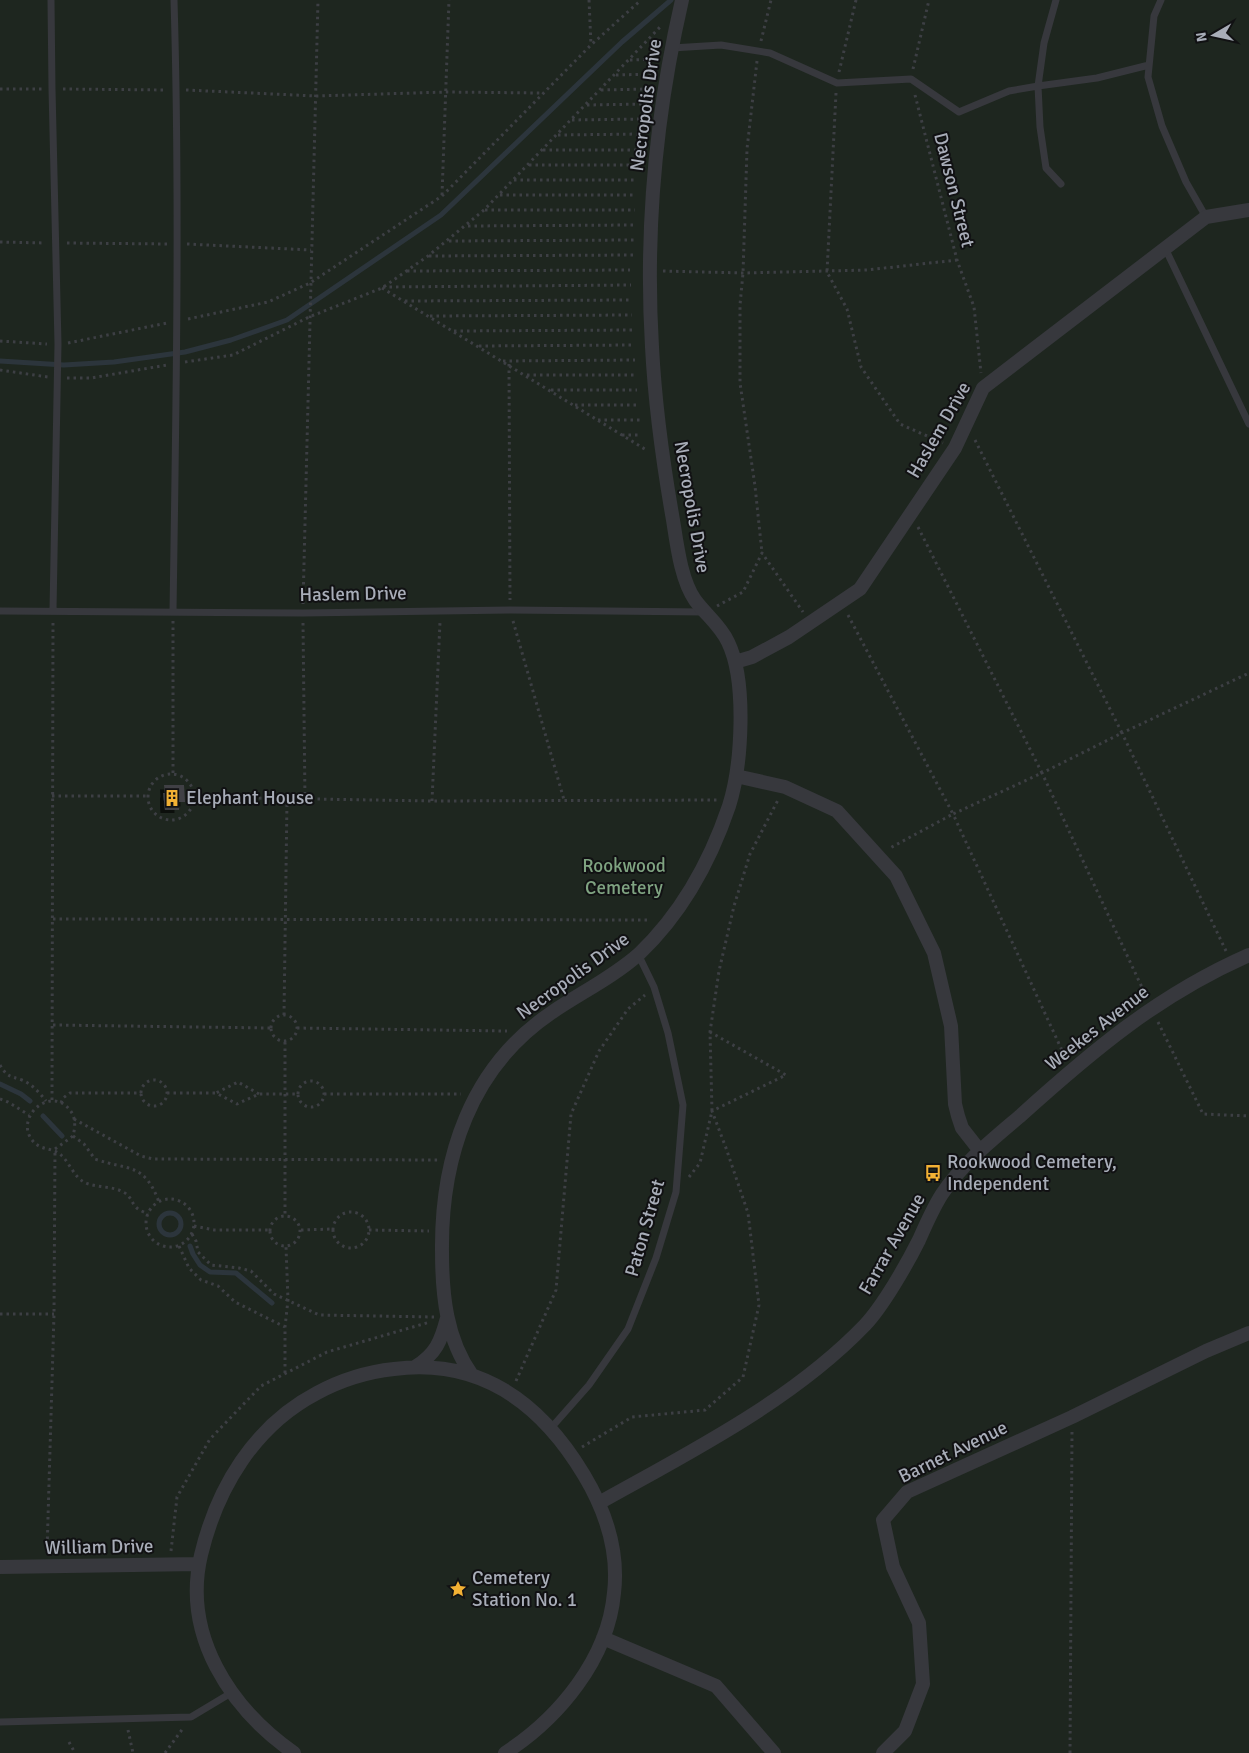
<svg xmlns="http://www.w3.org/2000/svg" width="1249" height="1753" font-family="Signika,sans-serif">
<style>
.green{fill:#1e261f}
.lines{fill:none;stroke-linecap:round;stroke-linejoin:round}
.stream{stroke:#2c353c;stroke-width:5}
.building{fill:#404145;filter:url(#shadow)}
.path{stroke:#3d3f44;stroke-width:3;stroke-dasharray:2.5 4;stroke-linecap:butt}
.service{stroke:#37383d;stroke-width:7}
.minor{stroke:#37383d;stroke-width:14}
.labels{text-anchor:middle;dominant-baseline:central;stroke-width:4;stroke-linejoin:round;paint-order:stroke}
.street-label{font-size:19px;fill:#a8adb8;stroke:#111113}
.poi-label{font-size:19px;fill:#a8adb8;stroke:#111113;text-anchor:start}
.park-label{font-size:19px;fill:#7fa381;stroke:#111113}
</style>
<defs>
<filter id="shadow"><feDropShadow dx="-4.5" dy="4.5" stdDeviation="0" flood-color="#0009"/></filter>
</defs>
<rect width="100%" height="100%" fill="#161618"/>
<path class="green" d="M 0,0 L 1249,0 L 1249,1753 L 0,1753 Z"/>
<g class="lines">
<path class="stream" d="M 0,361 L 64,365 L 114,362 L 185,352 L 231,340 L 287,320 L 441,215 L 622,42 L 671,0
M 0,1084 L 21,1094 L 30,1101
M 43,1116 L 62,1136
M159 1224a11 11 0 1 1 22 0a11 11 0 1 1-22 0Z
M 190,1246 L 193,1254 L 200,1265 L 210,1272 L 236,1273 L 272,1303"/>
</g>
<path class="building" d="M 164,785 L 184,785 L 185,802 L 179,802 L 179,810 L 165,810 L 163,793 L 165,793 Z"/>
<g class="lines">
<path class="path" d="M 589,0 L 591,45
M 761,41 L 771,0
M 630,60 L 655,59
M 757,61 L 747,149 L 743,273 L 740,305 L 740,383 L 755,486 L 762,553
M 913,69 L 929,0
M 839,72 L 856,0
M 616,75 L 652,74
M 0,89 L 42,89
M 63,89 L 167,90
M 186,90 L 316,96 L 446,92 L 542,93
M 601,90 L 648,89
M 836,93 L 827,272 L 847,309 L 861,367 L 900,424 L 943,443
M 915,95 L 957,260 L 974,307 L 981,373
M 587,105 L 645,104
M 572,120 L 643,119
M 558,135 L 642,134
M 543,150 L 640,150
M 529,165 L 639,165
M 514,180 L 637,180
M 442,195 L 449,0
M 500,195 L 636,195
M 485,210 L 635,210
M 468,226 L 634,225
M 449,241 L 634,240
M 0,242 L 45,243
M 67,243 L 168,244
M 187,244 L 311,250
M 429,256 L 633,255
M 407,271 L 630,270
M 663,271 L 743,273 L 867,270 L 957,260
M 383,287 L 631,285
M 382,288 L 648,451
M 405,301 L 631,300
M 430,316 L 632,315
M 188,319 L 268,302 L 310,283 L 442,196 L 591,45 L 641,0
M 454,331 L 634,330
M 0,341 L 47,344
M 68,343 L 167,323
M 479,346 L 634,345
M 503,361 L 635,360
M 185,362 L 233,355 L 309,317 L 382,288 L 428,256 L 484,210 L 662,25
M 509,364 L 510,600
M 0,370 L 48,377
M 527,375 L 636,375
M 67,378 L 91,378 L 167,365
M 551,390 L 637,390
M 575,405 L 639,405
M 598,420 L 640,420
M 622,435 L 641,435
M 975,440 L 1122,733 L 1042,773 L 1146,996
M 918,527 L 1042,773 L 953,814 L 1066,1059
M 303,604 L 318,0
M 717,606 L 743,592 L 762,553 L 803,612
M 848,615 L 953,814 L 890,848
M 513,621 L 564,800
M 303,623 L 305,800
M 173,773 L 173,621
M148 797a23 23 0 1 1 46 0a23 23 0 1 1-46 0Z
M 52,796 L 148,796
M 194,797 L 432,801 L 718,800
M 432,801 L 440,622
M 53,919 L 650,920
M 1226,951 L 1122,733 L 1249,673
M271 1028a13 13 0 1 1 26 0a13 13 0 1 1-26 0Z
M 284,1015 L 287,800
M 1158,1022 L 1203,1114 L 1249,1116
M 53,1025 L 270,1028
M 297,1028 L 507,1031
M 285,1042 L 285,1215
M 0,1065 C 7,1077 10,1076 22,1080 C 32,1084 40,1093 46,1101
M141 1093a13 13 0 1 1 26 0a13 13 0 1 1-26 0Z
M298 1094a13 13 0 1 1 26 0a13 13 0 1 1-26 0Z
M 167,1093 L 216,1093
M 259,1094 L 238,1082 L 216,1093 L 237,1104 L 259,1094 L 297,1094
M 324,1094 L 461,1094
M 0,1099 L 8,1102 L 29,1115
M 52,1100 L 53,621
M 61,1103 L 63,1098 L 70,1093 L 141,1093
M 74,1119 L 141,1156 L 153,1159 L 438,1160
M 73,1136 L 84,1144 L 95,1159 C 129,1171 144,1162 159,1202
M 55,1149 L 73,1136 C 76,1124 76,1114 65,1105 C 45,1090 16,1119 32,1140 C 40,1151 52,1147 61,1155 C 70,1163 74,1178 86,1183 C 98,1188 113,1186 123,1192 C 130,1195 131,1201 135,1206 C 138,1210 144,1212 148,1214
M 689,1177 L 700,1163 L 712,1111 L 710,1032 L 719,971 L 734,906 L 750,854 L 778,800
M146 1223a24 24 0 1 1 48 0a24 24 0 1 1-48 0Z
M333 1230a18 18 0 1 1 36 0a18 18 0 1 1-36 0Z
M270 1231a15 15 0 1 1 30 0a15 15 0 1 1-30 0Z
M 194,1226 L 214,1230 L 269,1230
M 301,1230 L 333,1229
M 369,1230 L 429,1231
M 192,1234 L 196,1241 L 198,1252 L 211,1265 L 239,1268 L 251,1271 L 274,1294 L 319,1315 L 434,1317
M 179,1246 L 189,1268 L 201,1280 L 218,1286 L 235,1302 L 285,1327
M 0,1314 L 54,1314
M 285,1373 L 285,1327 L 288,1300 L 286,1247
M 516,1381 L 556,1290 L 571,1114 L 599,1051 L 628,1009 L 645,995
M 582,1447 L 632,1417 L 705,1410 L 743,1377 L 759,1305 L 748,1213 L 726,1148 L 712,1111 L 786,1075 L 710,1032
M 171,1551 L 177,1497 L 210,1439 L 261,1386 L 327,1352 L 430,1322
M 47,1552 L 54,1314 L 55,1149
M 128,1730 L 133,1753
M 69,1742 L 75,1753
M 165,1753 L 184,1727
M 1070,1753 L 1072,1431"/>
<path class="service" d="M 51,0 L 52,89 L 58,344 L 53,610
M 1056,0 L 1044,43 L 1038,86 L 1040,127 L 1046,168 L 1061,184
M 1161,0 L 1154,16 L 1148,77 L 1162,126 L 1186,182 L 1206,217
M 672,48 L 721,45 L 770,53 L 837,83 L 911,79 L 959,112 L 1009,91 L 1038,86 L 1097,78 L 1149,65
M 1165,248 L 1249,424
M 0,611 L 303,613 L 510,610 L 704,612
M 173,612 C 176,408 180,204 174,0
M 551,1428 L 589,1385 L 628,1329 L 656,1258 L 676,1192 L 683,1105 L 668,1033 L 654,987 L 638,954
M 0,1722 L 191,1717 L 231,1693"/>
<path class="minor" d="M 735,662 L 752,657 L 789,637 L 860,589 L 955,448 L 983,388 L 1206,217 L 1249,210
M 736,776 L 785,787 L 837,811 L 896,876 L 934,953 L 951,1026 L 955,1104 L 958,1116 L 962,1128 L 980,1151
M 415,1367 C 436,1354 441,1341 447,1318
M 472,1375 C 446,1339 442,1294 442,1251 C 441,1158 470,1068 551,1013 C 580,993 612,978 639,954 C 682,913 710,862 729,806 C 742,765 747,681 728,642 C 720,625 706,615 695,600 C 681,580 677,545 673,520 C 663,463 655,405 652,347 C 645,231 656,113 682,0
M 599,1503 C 690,1452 792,1401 865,1325 C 883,1306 907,1264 919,1240 C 926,1224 933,1208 942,1194 C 962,1164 992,1140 1019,1117 C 1092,1051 1158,995 1249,955
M 0,1567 L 199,1564
M 603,1638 L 716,1686 L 774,1753
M 294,1753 C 230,1708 182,1635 201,1555 C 217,1488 254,1426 317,1393 C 341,1380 366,1372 394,1369 C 480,1358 541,1403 584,1475 C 605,1510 619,1551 614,1593 C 608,1659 559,1718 505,1753
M 883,1753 L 905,1731 L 923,1684 L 919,1623 L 893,1567 L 883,1520 L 907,1492 L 1072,1417 L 1206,1351 L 1249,1333"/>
</g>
<defs>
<g id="building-bare" transform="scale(1.35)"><path d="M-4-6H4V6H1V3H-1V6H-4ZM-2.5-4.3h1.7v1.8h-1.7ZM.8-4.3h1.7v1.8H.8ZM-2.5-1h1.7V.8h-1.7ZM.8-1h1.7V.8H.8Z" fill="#f2b134" stroke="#111113" stroke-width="2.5" paint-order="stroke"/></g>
<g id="bus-bare" transform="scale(1.35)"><path d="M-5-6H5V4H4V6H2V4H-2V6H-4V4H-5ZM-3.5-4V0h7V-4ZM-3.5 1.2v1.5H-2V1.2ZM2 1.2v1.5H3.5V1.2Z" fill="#f2b134" stroke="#111113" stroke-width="2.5" paint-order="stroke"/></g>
<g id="sight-bare" transform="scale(1.35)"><path d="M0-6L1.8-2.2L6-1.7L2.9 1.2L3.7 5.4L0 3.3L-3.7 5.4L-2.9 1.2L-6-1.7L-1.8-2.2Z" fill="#f2b134" stroke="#111113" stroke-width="2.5" paint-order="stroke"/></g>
</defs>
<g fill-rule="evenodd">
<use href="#building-bare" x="172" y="798"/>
<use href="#bus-bare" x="933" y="1173"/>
<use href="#sight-bare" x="458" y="1589"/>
</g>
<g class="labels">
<g class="street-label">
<text transform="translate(646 105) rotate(-82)">Necropolis Drive</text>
<text transform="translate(954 190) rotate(76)">Dawson Street</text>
<text transform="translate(939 430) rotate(-60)">Haslem Drive</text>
<text transform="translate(692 507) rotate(80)">Necropolis Drive</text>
<text transform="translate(353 594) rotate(-1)">Haslem Drive</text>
<text transform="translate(573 976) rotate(-36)">Necropolis Drive</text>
<text transform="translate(1097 1028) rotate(-38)">Weekes Avenue</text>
<text transform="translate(645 1228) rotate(-74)">Paton Street</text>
<text transform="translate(892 1244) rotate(-60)">Farrar Avenue</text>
<text transform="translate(953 1452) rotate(-26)">Barnet Avenue</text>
<text transform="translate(99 1547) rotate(-1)">William Drive</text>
</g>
<g class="poi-label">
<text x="186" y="798">Elephant House</text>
<text x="947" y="1162">Rookwood Cemetery,<tspan x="947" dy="22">Independent</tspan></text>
<text x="472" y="1578">Cemetery<tspan x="472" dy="22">Station No. 1</tspan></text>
</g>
<g class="park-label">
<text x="624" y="866">Rookwood<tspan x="624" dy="22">Cemetery</tspan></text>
</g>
</g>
<g transform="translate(1214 35) rotate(261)" stroke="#111113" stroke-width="4" paint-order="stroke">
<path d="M0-4L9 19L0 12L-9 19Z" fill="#a8adb8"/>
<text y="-8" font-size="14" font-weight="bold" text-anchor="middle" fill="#a8adb8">N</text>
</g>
</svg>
